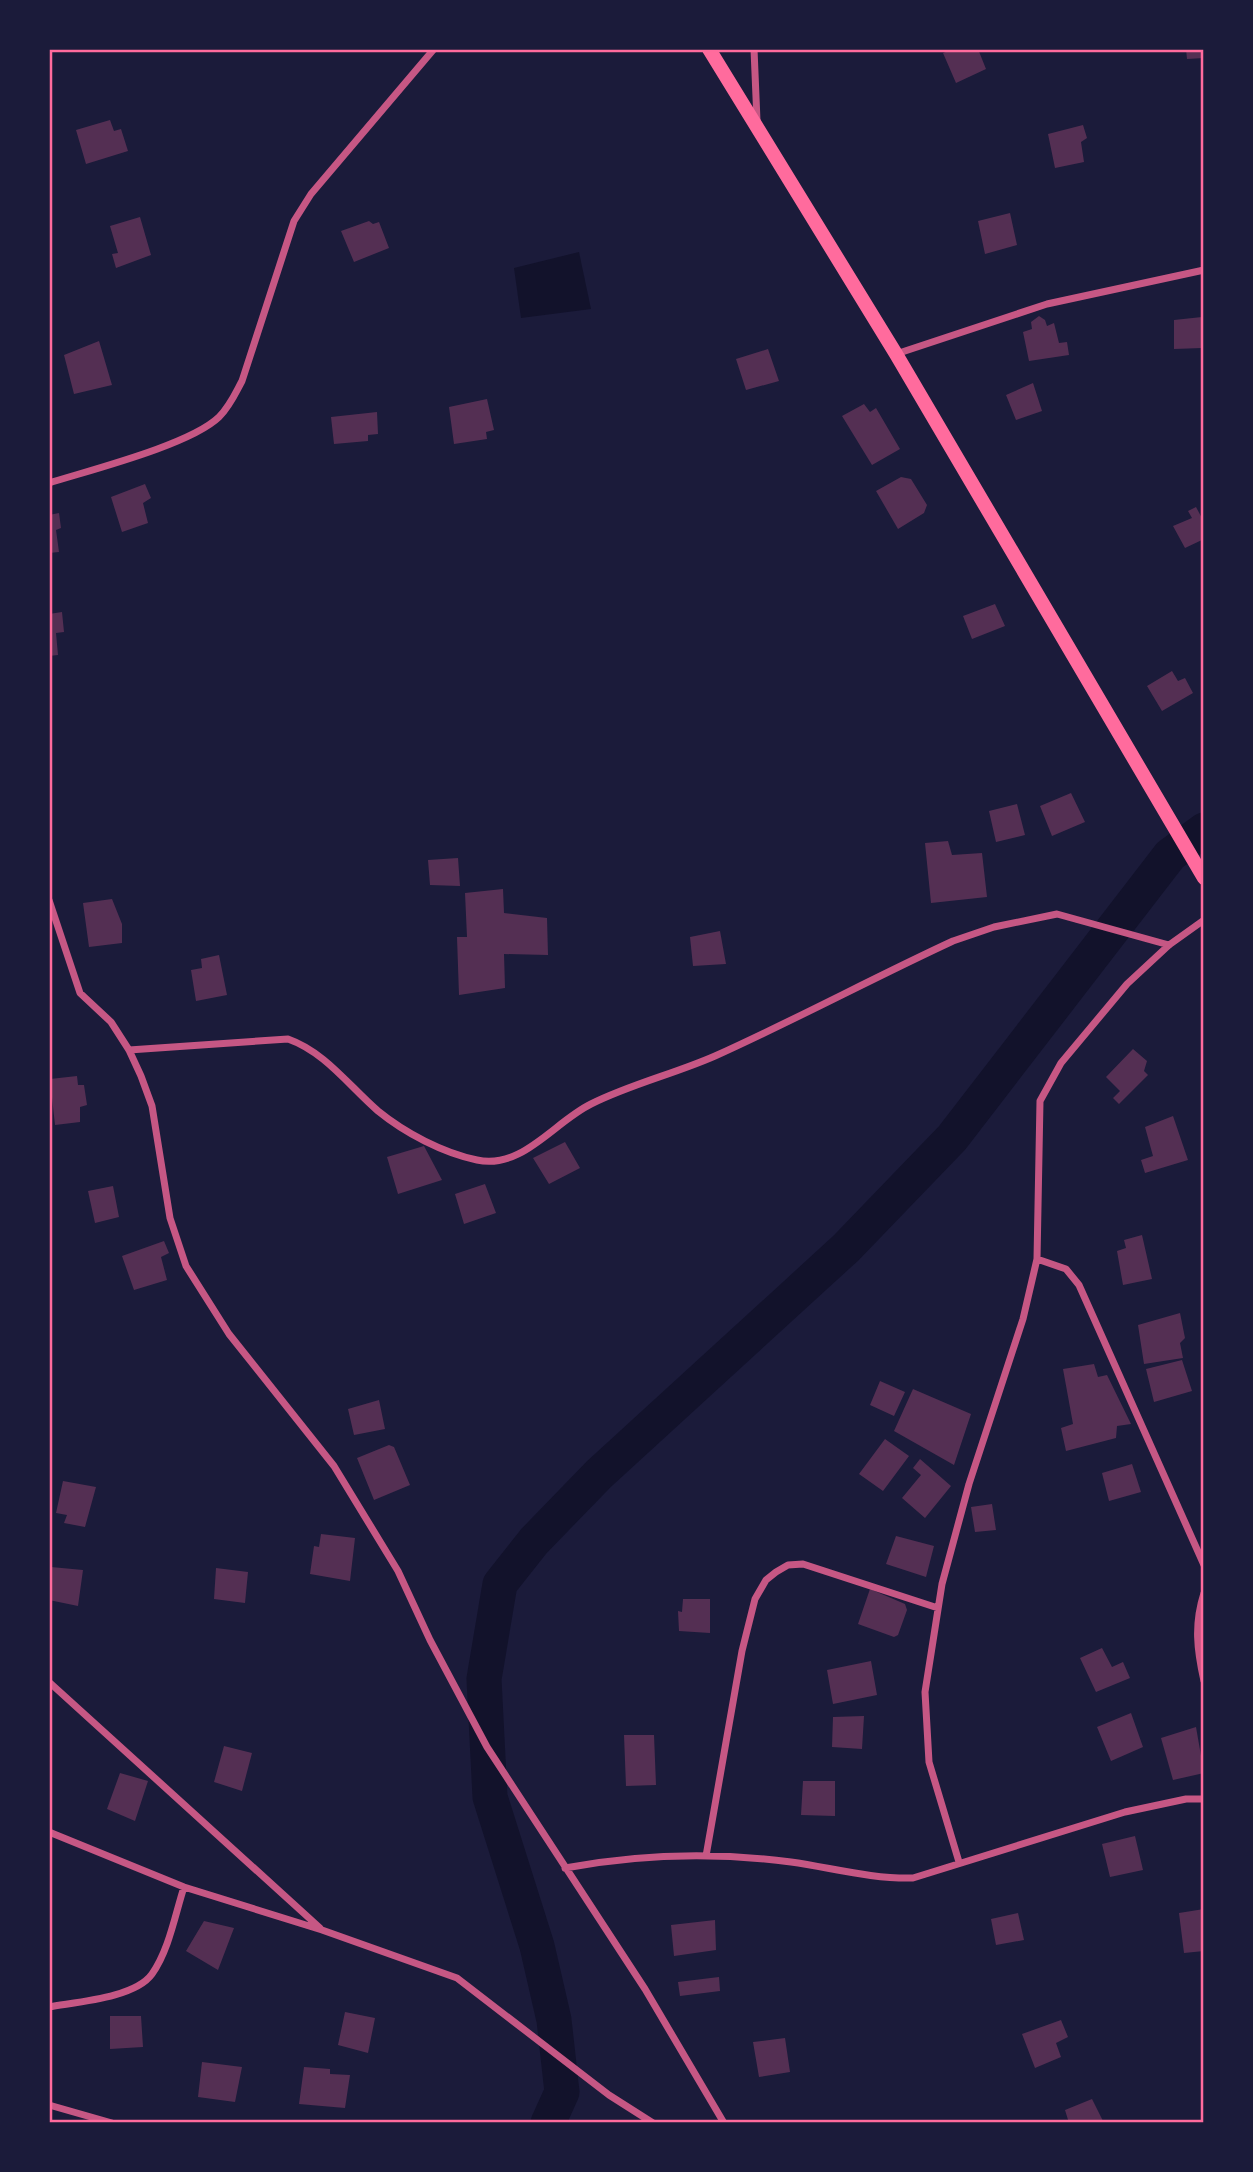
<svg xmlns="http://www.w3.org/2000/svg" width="1253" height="2172" font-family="Merriweather,serif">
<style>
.water{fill:#12122b}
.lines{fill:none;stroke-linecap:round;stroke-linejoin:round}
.river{stroke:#12122b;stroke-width:35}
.building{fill:#542f53}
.minor{stroke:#c65784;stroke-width:7}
.secondary{stroke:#ff6b9d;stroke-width:14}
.neatline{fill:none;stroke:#ff6b9d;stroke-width:2.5}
</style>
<rect width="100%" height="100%" fill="#1b1b3a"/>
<path class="water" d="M 579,252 L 591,309 L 521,318 L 514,268 Z"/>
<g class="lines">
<path class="river" d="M 548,2123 L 562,2092 L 554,2020 L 537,1946 L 490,1797 L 484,1679 L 500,1584 L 534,1541 L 599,1474 L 846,1248 L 952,1138 L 1170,855 L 1204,830"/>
</g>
<path class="building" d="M 953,49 L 978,49 L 986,69 L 956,83 L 943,53 Z
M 1186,49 L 1204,49 L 1204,58 L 1187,59 Z
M 110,120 L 114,131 L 121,129 L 128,151 L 86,164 L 76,130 Z
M 1083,125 L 1087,138 L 1081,142 L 1084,162 L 1055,168 L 1048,134 Z
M 1010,213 L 1017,245 L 985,254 L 978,221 Z
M 140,217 L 151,255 L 116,268 L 112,254 L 118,253 L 110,226 Z
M 369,221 L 373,224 L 379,222 L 389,248 L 354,262 L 341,231 Z
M 1039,316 L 1045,320 L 1047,326 L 1054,323 L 1059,343 L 1067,342 L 1069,355 L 1029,361 L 1023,332 L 1032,329 L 1031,322 Z
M 1202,317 L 1202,348 L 1174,349 L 1174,320 Z
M 99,341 L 112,385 L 74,394 L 64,355 Z
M 768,349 L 779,381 L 746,390 L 736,359 Z
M 1033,383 L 1042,411 L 1016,420 L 1006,395 Z
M 487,399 L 494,430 L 486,432 L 487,439 L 454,444 L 449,407 Z
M 864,404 L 870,412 L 876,408 L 900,449 L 872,465 L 842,416 Z
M 377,412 L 378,434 L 368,435 L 368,441 L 334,444 L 331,417 Z
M 901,477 L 911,479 L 927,505 L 924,513 L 898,529 L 876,491 Z
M 145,484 L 151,498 L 143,503 L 148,523 L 122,532 L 111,497 Z
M 1196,507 L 1204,522 L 1204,539 L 1185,548 L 1173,526 L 1192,518 L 1188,511 Z
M 59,513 L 61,528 L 56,530 L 59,552 L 49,553 L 49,515 Z
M 995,604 L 1005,626 L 972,639 L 963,616 Z
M 62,612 L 64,632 L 56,633 L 58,655 L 49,656 L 49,614 Z
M 1172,671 L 1178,681 L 1185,678 L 1193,693 L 1162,711 L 1147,686 Z
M 1071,793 L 1085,822 L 1052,836 L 1040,806 Z
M 1017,804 L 1025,835 L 996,842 L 989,811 Z
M 948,841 L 952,855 L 982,853 L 987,897 L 931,903 L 925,843 Z
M 458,858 L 460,886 L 430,885 L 428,860 Z
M 503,889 L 504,913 L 547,918 L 548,955 L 504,954 L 505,988 L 459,995 L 457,937 L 467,937 L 465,893 Z
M 112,899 L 122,924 L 122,943 L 89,947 L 83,903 Z
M 720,931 L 726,964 L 693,966 L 690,937 Z
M 219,955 L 227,995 L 196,1001 L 191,970 L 202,968 L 201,959 Z
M 1133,1049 L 1147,1061 L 1144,1071 L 1148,1075 L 1119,1104 L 1113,1098 L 1120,1091 L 1106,1077 Z
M 77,1076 L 78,1085 L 84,1085 L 87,1105 L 80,1107 L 80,1122 L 55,1125 L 50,1079 Z
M 1173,1116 L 1188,1160 L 1145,1173 L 1141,1160 L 1153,1156 L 1145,1127 Z
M 565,1142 L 580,1168 L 549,1184 L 533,1158 Z
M 424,1146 L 442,1180 L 398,1194 L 387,1157 Z
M 485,1184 L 496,1213 L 464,1224 L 455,1194 Z
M 113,1186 L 119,1217 L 95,1223 L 88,1191 Z
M 1142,1235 L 1152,1279 L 1123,1285 L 1117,1251 L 1126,1248 L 1124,1240 Z
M 164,1241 L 169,1253 L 161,1257 L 167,1280 L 134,1290 L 122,1256 Z
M 1180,1313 L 1185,1338 L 1180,1343 L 1183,1358 L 1144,1364 L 1138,1325 Z
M 1182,1360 L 1192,1391 L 1154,1402 L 1146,1369 Z
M 1094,1364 L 1098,1377 L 1107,1375 L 1131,1424 L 1117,1426 L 1116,1438 L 1066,1451 L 1061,1428 L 1073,1424 L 1063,1369 Z
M 880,1381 L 905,1392 L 894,1416 L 870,1405 Z
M 913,1389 L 971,1414 L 954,1465 L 894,1431 Z
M 379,1400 L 385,1429 L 354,1435 L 348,1409 Z
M 885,1439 L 909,1456 L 883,1491 L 859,1474 Z
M 389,1445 L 394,1447 L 410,1485 L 374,1500 L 357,1458 Z
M 920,1459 L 951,1486 L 925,1518 L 902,1498 L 921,1475 L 913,1468 Z
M 1132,1464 L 1141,1492 L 1109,1501 L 1102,1473 Z
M 63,1481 L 96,1487 L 85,1527 L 64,1523 L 67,1515 L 56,1513 Z
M 992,1504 L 996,1530 L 975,1532 L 971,1507 Z
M 321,1534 L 355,1538 L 350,1581 L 310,1574 L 314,1546 L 319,1547 Z
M 896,1536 L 934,1546 L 926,1577 L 886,1564 Z
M 51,1567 L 83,1570 L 78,1606 L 49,1600 Z
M 216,1568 L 248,1572 L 245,1603 L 214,1599 Z
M 870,1589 L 905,1604 L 907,1610 L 898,1635 L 894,1637 L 858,1624 Z
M 683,1599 L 710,1599 L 710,1633 L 679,1631 L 678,1611 L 682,1612 Z
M 1102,1648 L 1112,1667 L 1123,1662 L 1130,1678 L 1096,1692 L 1080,1658 Z
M 871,1661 L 877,1695 L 833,1704 L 827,1670 Z
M 1131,1713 L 1143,1747 L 1111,1761 L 1097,1727 Z
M 864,1716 L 862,1749 L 832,1747 L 833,1717 Z
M 1196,1727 L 1204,1773 L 1173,1780 L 1161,1738 Z
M 624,1735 L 654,1735 L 656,1785 L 626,1786 Z
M 224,1746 L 252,1753 L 242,1791 L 214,1782 Z
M 120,1773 L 148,1781 L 135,1821 L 107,1809 Z
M 803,1781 L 835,1781 L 835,1816 L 801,1815 Z
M 1135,1836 L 1143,1870 L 1110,1877 L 1102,1844 Z
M 1204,1909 L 1204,1951 L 1184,1953 L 1179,1913 Z
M 1018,1913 L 1024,1940 L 996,1945 L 991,1919 Z
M 715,1920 L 716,1950 L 674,1956 L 671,1925 Z
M 204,1921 L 234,1928 L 218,1970 L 186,1951 Z
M 719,1977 L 720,1991 L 680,1996 L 678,1982 Z
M 345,2012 L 375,2018 L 368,2053 L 338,2045 Z
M 110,2016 L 141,2016 L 143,2047 L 110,2049 Z
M 1061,2020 L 1068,2037 L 1056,2043 L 1061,2057 L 1035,2068 L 1022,2034 Z
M 785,2038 L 790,2072 L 759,2077 L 753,2042 Z
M 202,2062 L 242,2067 L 235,2102 L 198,2097 Z
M 304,2067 L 330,2069 L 330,2074 L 350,2075 L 345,2108 L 299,2104 Z
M 1092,2099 L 1104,2123 L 1069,2123 L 1065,2110 Z"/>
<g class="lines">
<path class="minor" d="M 754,49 L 757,121
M 896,354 L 1047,304 L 1204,270
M 49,483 C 90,470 190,445 219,417 C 230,406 235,394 242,381 L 294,221 L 311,194 L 434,49
M 49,900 L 80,993 L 111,1022 L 129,1050 L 141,1076 L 152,1106 L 170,1218 L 186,1266 L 229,1334 L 334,1466 L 398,1571 L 430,1640 L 487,1747 L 645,1989 L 724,2123
M 129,1050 L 288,1039 C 325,1052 349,1086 378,1111 C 405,1133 443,1153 477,1160 C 522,1170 554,1122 591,1104 C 631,1084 674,1074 715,1056 C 795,1020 873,978 953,941 L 994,927 L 1057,914 L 1169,945
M 1037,1259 L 1066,1269 L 1079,1285 L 1204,1565
M 1204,1593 C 1194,1624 1197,1650 1204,1681
M 49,1682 L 320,1928
M 49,1832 L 184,1887 L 322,1930 L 457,1978 L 609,2095 L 653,2123
M 706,1856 L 742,1651 L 755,1599 L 766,1580 L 776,1572 L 788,1565 L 803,1564 L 938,1608
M 959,1862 L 929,1762 L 925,1692 L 942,1584 L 969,1484 L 1023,1319 L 1037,1259 L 1040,1101 L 1061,1063 L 1127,984 L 1169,945 L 1204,920
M 565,1868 C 640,1854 715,1852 791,1862 C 833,1868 871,1879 913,1878 L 1125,1812 L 1186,1799 L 1204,1799
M 49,2007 C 76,2002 135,1998 152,1974 C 169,1950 175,1915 184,1887
M 49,2105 L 112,2123"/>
<path class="secondary" d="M 709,49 L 896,354 L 1204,878"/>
</g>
<rect width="1253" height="2172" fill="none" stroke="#1b1b3a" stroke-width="102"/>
<rect x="51" y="51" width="1151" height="2070" class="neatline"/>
</svg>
